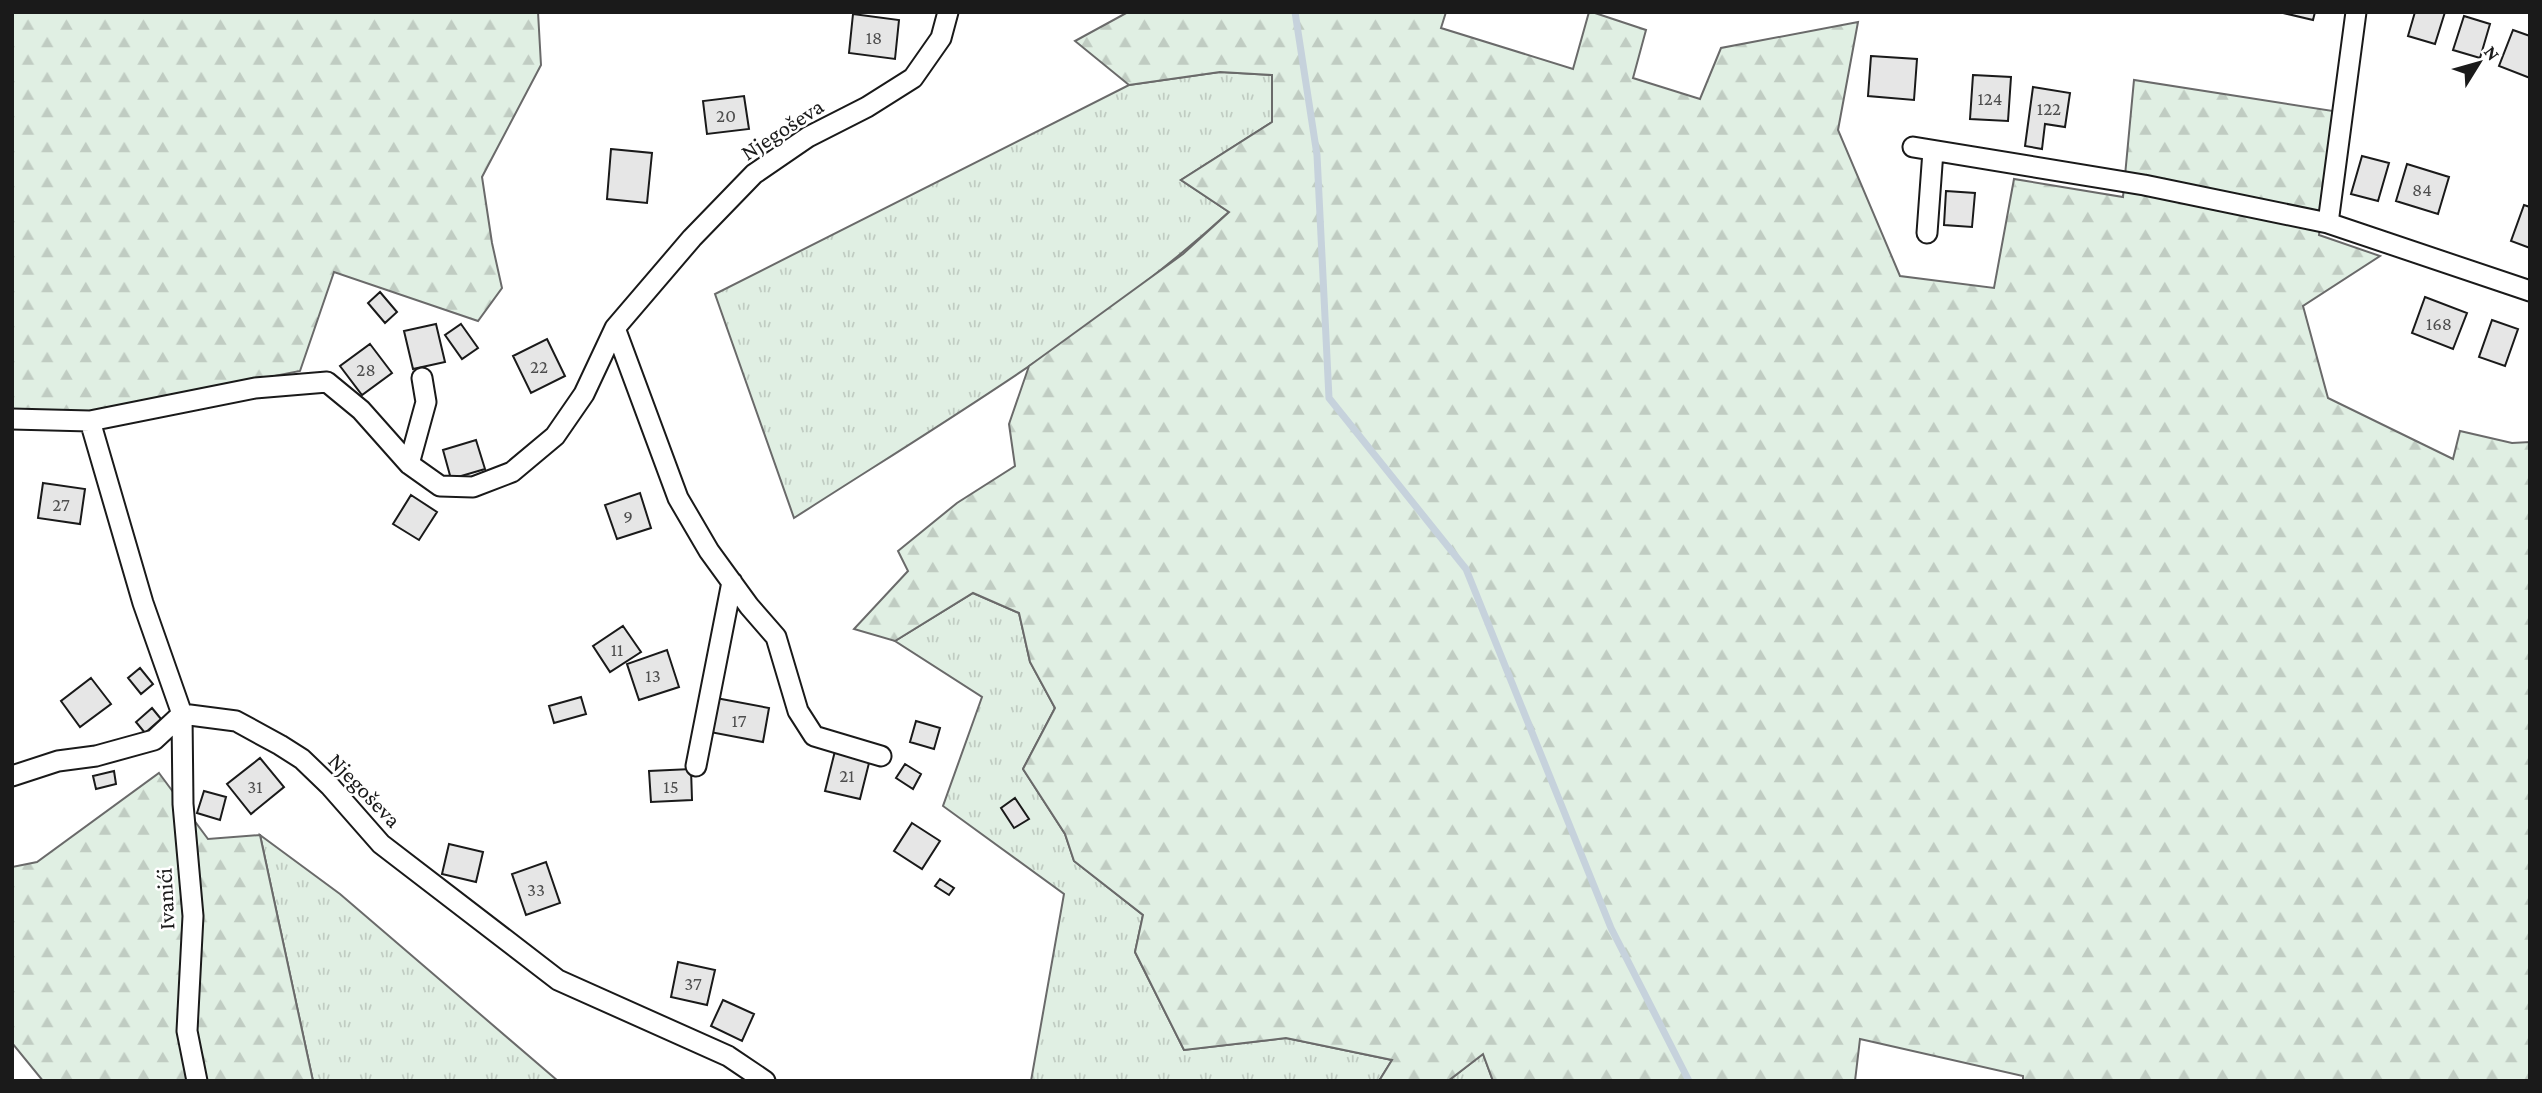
<svg xmlns="http://www.w3.org/2000/svg" width="2542" height="1093" font-family="'Crimson Pro',serif">
<style>
.grass{fill:url(#grass-tufts);stroke:#6a6a6a;stroke-width:2}
.forest{fill:url(#forest-firs);stroke:#6a6a6a;stroke-width:2}
.lines{fill:none;stroke-linecap:round;stroke-linejoin:round}
.stream{stroke:#c6d2dc;stroke-width:7}
.building{fill:#e6e6e6;stroke:#1a1a1a;stroke-width:2}
.street-casing{stroke:#1a1a1a;stroke-width:23}
.street{stroke:#fff;stroke-width:19}
.labels{text-anchor:middle;dominant-baseline:central;stroke-width:5;stroke-linejoin:round;paint-order:stroke}
.number-label{font-size:19px;fill:#4d4d4d}
.street-label{font-size:23px;fill:#1a1a1a;stroke:#fff}
</style>
<defs>
<pattern id="grass-tufts" width="24" height="20" patternUnits="userSpaceOnUse" patternTransform="scale(1.75)"><rect width="24" height="20" fill="#e0efe3"/><path d="M3 7l-1-3M5 7V3M7 7l1-3M15 17l-1-3M17 17v-4M19 17l1-3" fill="none" stroke="#c0ccc2"/></pattern>
<pattern id="forest-firs" width="22" height="20" patternUnits="userSpaceOnUse" patternTransform="scale(1.75)"><rect width="22" height="20" fill="#e0efe3"/><path d="M5 1l3.5 6h-7zM16 11l3.5 6h-7z" fill="#c0ccc2"/></pattern>
</defs>
<rect width="100%" height="100%" fill="#fff"/>
<path class="grass" d="M 1220,72 L 1273,75 L 1272,122 L 1181,180 L 1229,212 C 1098,331 943,422 794,518 L 715,294 L 1129,85 Z
M 973,593 L 1019,613 L 1030,662 L 1055,708 L 1023,769 L 1065,834 L 1074,861 L 1143,915 L 1135,952 L 1184,1050 L 1286,1038 L 1392,1060 L 1379,1081 L 1031,1081 L 1064,894 L 943,806 L 982,697 L 895,641 Z
M 260,835 L 340,894 L 558,1081 L 313,1081 Z
M 1483,1054 L 1493,1081 L 1448,1081 Z"/>
<path class="forest" d="M 12,12 L 538,12 L 541,65 L 482,177 L 492,243 L 502,288 L 478,321 L 334,272 L 300,371 L 91,412 L 12,412 Z
M 1128,12 L 1446,12 L 1441,28 L 1573,69 L 1589,12 L 1592,12 L 1646,30 L 1633,78 L 1700,99 L 1721,48 L 1858,22 L 1838,130 L 1900,276 L 1994,288 L 2014,179 L 2123,197 L 2134,80 L 2333,111 L 2319,235 L 2380,256 L 2303,306 L 2328,398 L 2453,459 L 2460,431 L 2512,443 L 2530,442 L 2530,1081 L 2023,1081 L 2023,1076 L 1860,1039 L 1855,1081 L 1493,1081 L 1483,1054 L 1448,1081 L 1379,1081 L 1392,1060 L 1286,1038 L 1184,1050 L 1135,952 L 1143,915 L 1074,861 L 1065,834 L 1023,769 L 1055,708 L 1030,662 L 1019,613 L 973,593 L 895,641 L 854,629 L 908,571 L 898,551 L 957,503 L 1015,466 L 1009,424 L 1029,366 L 1183,254 L 1229,212 L 1181,180 L 1272,122 L 1272,75 L 1220,72 L 1129,85 L 1075,41 Z
M 159,773 L 208,839 L 260,835 L 313,1081 L 43,1081 L 12,1043 L 12,867 L 37,862 Z"/>
<g class="lines">
<path class="stream" d="M 1295,12 L 1317,155 L 1329,398 L 1466,569 L 1611,928 L 1689,1081"/>
</g>
<path class="building" d="M 2279,12 L 2315,12 L 2313,20 Z
M 2415,12 L 2445,12 L 2435,44 L 2408,36 Z
M 853,14 L 899,20 L 895,59 L 849,53 Z
M 2464,16 L 2490,24 L 2480,58 L 2453,50 Z
M 2513,30 L 2530,36 L 2530,78 L 2499,66 Z
M 1871,56 L 1917,59 L 1914,100 L 1868,96 Z
M 1973,75 L 2011,77 L 2008,121 L 1970,119 Z
M 2033,87 L 2070,93 L 2065,127 L 2045,124 L 2042,149 L 2025,146 Z
M 744,96 L 749,129 L 707,134 L 703,101 Z
M 611,149 L 652,153 L 647,203 L 607,199 Z
M 2362,156 L 2389,163 L 2378,201 L 2351,194 Z
M 2407,164 L 2449,177 L 2438,214 L 2396,201 Z
M 1946,191 L 1975,193 L 1972,227 L 1944,225 Z
M 2524,205 L 2530,207 L 2530,248 L 2511,241 Z
M 380,292 L 397,312 L 385,323 L 368,303 Z
M 2425,297 L 2467,313 L 2453,349 L 2412,333 Z
M 2492,320 L 2518,329 L 2505,366 L 2479,357 Z
M 436,324 L 445,362 L 413,369 L 404,331 Z
M 461,324 L 478,348 L 462,359 L 445,335 Z
M 547,339 L 565,376 L 531,393 L 513,356 Z
M 370,344 L 392,373 L 362,395 L 340,366 Z
M 476,440 L 485,469 L 451,479 L 443,450 Z
M 43,483 L 85,489 L 80,524 L 38,518 Z
M 640,493 L 651,528 L 617,539 L 605,505 Z
M 411,495 L 437,512 L 419,540 L 393,524 Z
M 623,626 L 641,652 L 610,672 L 593,646 Z
M 667,650 L 679,687 L 639,700 L 627,664 Z
M 140,668 L 153,684 L 141,694 L 128,678 Z
M 91,678 L 111,704 L 80,727 L 61,701 Z
M 581,697 L 586,714 L 554,723 L 549,706 Z
M 716,698 L 769,708 L 763,742 L 710,732 Z
M 152,708 L 161,719 L 145,733 L 136,722 Z
M 916,721 L 940,728 L 934,749 L 910,742 Z
M 835,751 L 870,759 L 860,799 L 825,791 Z
M 260,758 L 284,787 L 251,814 L 227,784 Z
M 905,764 L 921,774 L 913,789 L 896,778 Z
M 691,769 L 692,800 L 651,802 L 649,771 Z
M 114,771 L 116,784 L 96,789 L 93,776 Z
M 204,791 L 226,797 L 220,820 L 197,813 Z
M 1015,798 L 1029,819 L 1014,828 L 1001,808 Z
M 912,823 L 940,841 L 922,869 L 894,851 Z
M 449,844 L 483,852 L 476,882 L 442,874 Z
M 546,862 L 560,903 L 526,915 L 512,874 Z
M 940,879 L 954,888 L 949,895 L 935,886 Z
M 678,962 L 715,970 L 707,1005 L 671,997 Z
M 723,1000 L 754,1014 L 742,1041 L 711,1026 Z"/>
<g class="lines">
<g class="street-casing">
<path id="street" d="M 1913,147 L 2144,185 L 2328,223 L 2530,291
M 2328,223 L 2356,12
M 1927,233 L 1933,151
M 615,328 L 678,498 L 709,551 L 749,606 L 776,637 L 798,711 L 814,736 L 881,756
M 12,419 L 90,421 L 255,388 L 327,382 L 361,410 L 409,464 L 440,486 L 473,487 L 512,472 L 555,436 L 584,394 L 615,328 L 692,238 L 754,174 L 808,137 L 867,107 L 913,78 L 941,38 L 948,12
M 90,421 L 143,603 L 182,714 L 236,721 L 280,745 L 302,759 L 330,786 L 381,844 L 558,980 L 728,1056 L 765,1081
M 409,464 L 426,402 L 422,378
M 182,714 L 183,804 L 193,916 L 187,1031 L 197,1081
M 696,766 L 732,582
M 12,776 L 58,761 L 96,756 L 154,740 L 182,714"/>
</g>
<use href="#street" class="street"/>
</g>
<g class="labels">
<g class="number-label">
<text x="874" y="37">18</text>
<text x="1990" y="98">124</text>
<text x="2049" y="108">122</text>
<text x="726" y="115">20</text>
<text x="2422" y="189">84</text>
<text x="2439" y="323">168</text>
<text x="539" y="366">22</text>
<text x="366" y="369">28</text>
<text x="61" y="504">27</text>
<text x="628" y="516">9</text>
<text x="617" y="649">11</text>
<text x="653" y="675">13</text>
<text x="739" y="720">17</text>
<text x="847" y="775">21</text>
<text x="255" y="786">31</text>
<text x="671" y="786">15</text>
<text x="536" y="889">33</text>
<text x="693" y="983">37</text>
</g>
<g class="street-label">
<text transform="translate(782 129) rotate(-33)">Njegoševa</text>
<text transform="translate(365 790) rotate(46)">Njegoševa</text>
<text transform="translate(165 899) rotate(-93)">Ivanići</text>
</g>
</g>
<rect width="2542" height="1093" fill="none" stroke="#1a1a1a" stroke-width="28"/>
<g transform="translate(2479 63) rotate(53)" stroke="#ffffff" stroke-width="5" paint-order="stroke">
<path d="M0-5L12 26L0 18L-12 26Z" fill="#1a1a1a"/>
<text y="-10" font-size="19" font-weight="bold" text-anchor="middle" fill="#1a1a1a">N</text>
</g>
</svg>
